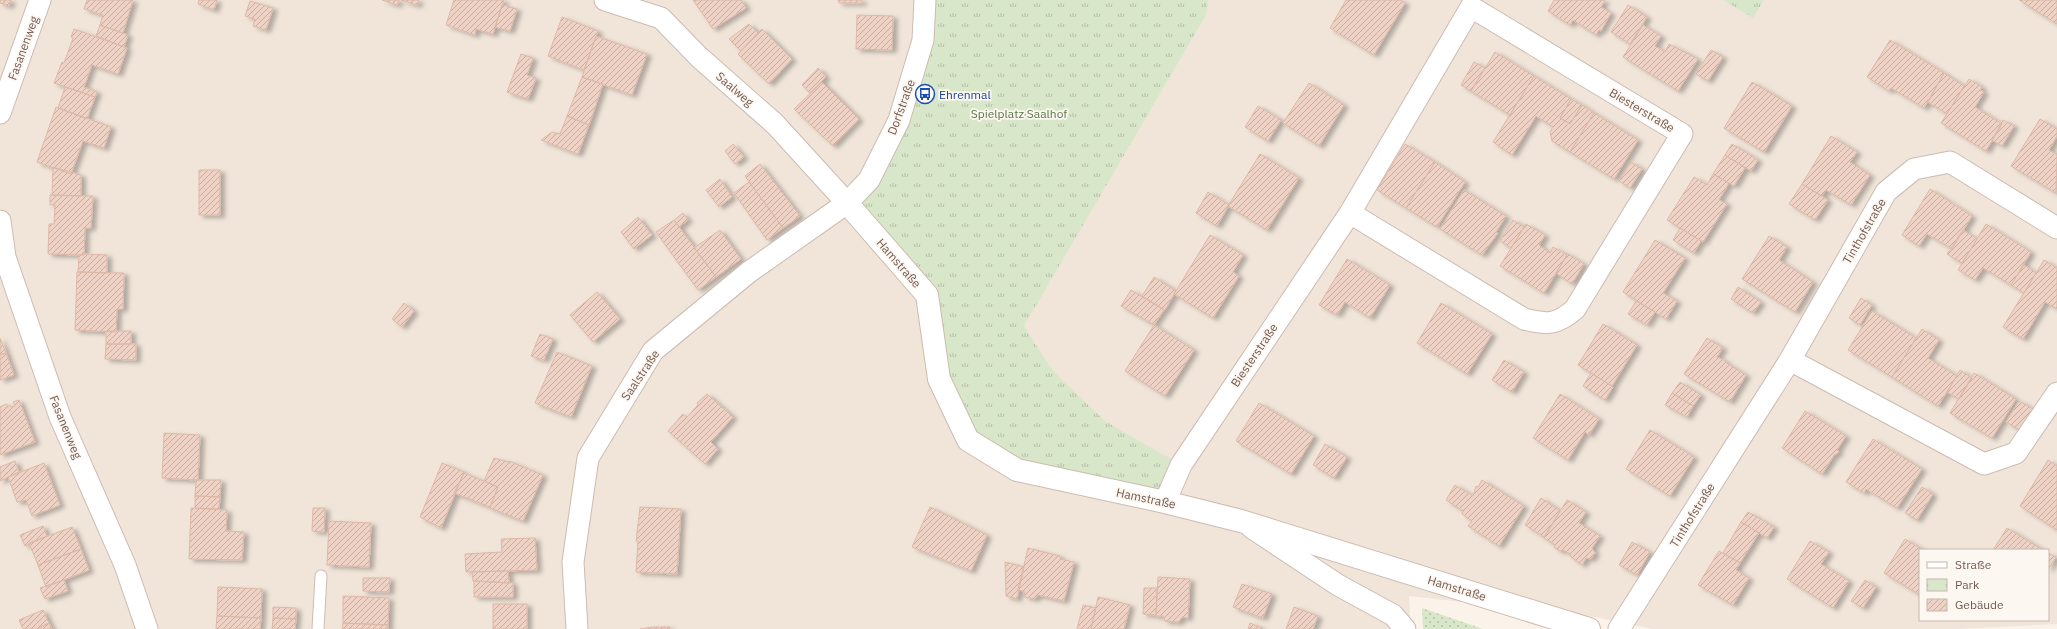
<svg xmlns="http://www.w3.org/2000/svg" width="2057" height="629" font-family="'IBM Plex Sans',sans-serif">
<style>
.residential{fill:#f1e5d9;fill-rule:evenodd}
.grass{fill:url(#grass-dots)}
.park{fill:url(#park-tufts)}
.building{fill:url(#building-hatch);stroke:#deb8a7;filter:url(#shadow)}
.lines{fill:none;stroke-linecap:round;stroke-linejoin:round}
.lane-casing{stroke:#ccbbb1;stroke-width:13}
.street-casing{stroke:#ccbbb1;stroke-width:23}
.secondary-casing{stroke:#cebbaf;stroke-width:24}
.lane{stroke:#fff;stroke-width:11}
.street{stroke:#fff;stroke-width:21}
.secondary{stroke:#fff;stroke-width:22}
.labels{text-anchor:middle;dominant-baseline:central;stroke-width:3.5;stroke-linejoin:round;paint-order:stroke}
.street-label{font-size:12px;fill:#735a50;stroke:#fdf7f1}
.transit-label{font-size:12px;fill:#164399;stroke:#fdf7f1;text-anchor:start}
.park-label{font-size:12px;fill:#5a7849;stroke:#fdf7f1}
</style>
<defs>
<pattern id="grass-dots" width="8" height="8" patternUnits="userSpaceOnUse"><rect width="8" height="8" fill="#d8e7ca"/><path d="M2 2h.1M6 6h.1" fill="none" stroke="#b4bea6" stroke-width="1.8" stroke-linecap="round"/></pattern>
<pattern id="park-tufts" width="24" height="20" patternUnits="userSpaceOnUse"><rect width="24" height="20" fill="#d8e7ca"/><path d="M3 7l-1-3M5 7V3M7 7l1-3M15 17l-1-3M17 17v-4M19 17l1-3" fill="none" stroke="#b4bea6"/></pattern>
<pattern id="building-hatch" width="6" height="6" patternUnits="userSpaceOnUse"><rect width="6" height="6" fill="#edd2c5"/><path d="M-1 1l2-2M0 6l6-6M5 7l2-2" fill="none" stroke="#c4ada2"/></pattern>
<filter id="shadow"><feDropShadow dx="4.5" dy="2.5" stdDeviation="2" flood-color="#0004"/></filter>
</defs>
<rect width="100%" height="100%" fill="#fbf3ea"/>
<path class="residential" d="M 0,0 L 2057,0 L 2057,624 L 1958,629 L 1652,629 L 1595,617 L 1409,596 L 1411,629 L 0,629 ZM 1920,550 L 2048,550 L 2048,620 L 1920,620 Z"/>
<path class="grass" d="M 1422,608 L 1483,629 L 1423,629 Z"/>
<path class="park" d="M 925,0 L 1208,0 L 1206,15 L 1024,326 L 1053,371 L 1105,421 L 1181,465 L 1165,502 L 1017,470 L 968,440 L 939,379 L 927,295 L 847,203 L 899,120 Z
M 1723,0 L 1764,0 L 1753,18 Z"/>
<path class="building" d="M 0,0 L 11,0 L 9,6 L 0,3 Z
M 87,0 L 133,0 L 123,33 L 100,25 L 103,15 L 84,9 Z
M 199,0 L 217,0 L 214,10 L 198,4 Z
M 382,0 L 399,0 L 397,5 Z
M 401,0 L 419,0 L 417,5 Z
M 454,0 L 504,0 L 493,34 L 476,29 L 475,35 L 446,25 Z
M 693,0 L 741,0 L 746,8 L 713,29 Z
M 838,0 L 862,0 L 862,3 L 839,3 Z
M 1346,0 L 1400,0 L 1405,3 L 1374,55 L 1330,28 Z
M 1554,0 L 1605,0 L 1601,7 L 1611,13 L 1601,31 L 1599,30 L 1596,35 L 1573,20 L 1570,25 L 1548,11 Z
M 2019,0 L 2057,0 L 2057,24 Z
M 250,1 L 273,8 L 266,30 L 253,26 L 255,19 L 245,16 Z
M 502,5 L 517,9 L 510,31 L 495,27 Z
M 1628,5 L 1647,17 L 1630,44 L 1611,32 Z
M 857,15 L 893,16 L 892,50 L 856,49 Z
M 562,17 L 598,31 L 584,70 L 548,56 Z
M 749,24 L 758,33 L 741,51 L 729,39 Z
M 100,25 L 128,35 L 124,47 L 96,36 Z
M 1643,25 L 1661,36 L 1655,46 L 1665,52 L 1669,44 L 1698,59 L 1678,91 L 1623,57 Z
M 74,29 L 127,48 L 118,74 L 92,65 L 84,87 L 97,92 L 95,97 L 54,83 L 62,62 L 64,63 L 73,38 L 71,37 Z
M 762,29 L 792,59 L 769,84 L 738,54 Z
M 596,36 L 647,54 L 632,95 L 582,77 Z
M 1890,40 L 1944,73 L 1924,108 L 1891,88 L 1889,91 L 1867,77 Z
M 1711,50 L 1723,57 L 1708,81 L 1696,74 Z
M 1495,52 L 1534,76 L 1510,115 L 1471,91 Z
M 521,54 L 533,58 L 527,75 L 536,78 L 528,99 L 507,92 Z
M 1474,62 L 1485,68 L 1471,91 L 1461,85 Z
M 818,68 L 826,77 L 810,93 L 802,85 Z
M 1944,73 L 1964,86 L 1947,114 L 1928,102 Z
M 1534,76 L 1571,99 L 1560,118 L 1570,124 L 1582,105 L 1594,113 L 1570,152 L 1552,141 L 1550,132 L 1553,127 L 1536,116 L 1512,155 L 1493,142 Z
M 582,77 L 603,84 L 589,125 L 567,116 Z
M 1969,79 L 1982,87 L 1980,90 L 1984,92 L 1975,107 L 2002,124 L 1986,151 L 1941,123 Z
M 822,82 L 859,119 L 833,146 L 794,109 Z
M 1752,82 L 1792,106 L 1764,152 L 1724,128 Z
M 1309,83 L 1344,105 L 1319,146 L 1283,123 Z
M 65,87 L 95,97 L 87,119 L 58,108 Z
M 1571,99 L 1582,105 L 1570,124 L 1560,118 Z
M 1258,106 L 1281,120 L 1268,141 L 1245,127 Z
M 56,107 L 111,127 L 104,148 L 83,141 L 71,174 L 37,162 Z
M 1594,113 L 1638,140 L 1614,179 L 1570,152 Z
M 567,116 L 589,125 L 578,154 L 541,140 L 552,132 L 560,134 Z
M 2040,119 L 2057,129 L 2057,136 L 2049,150 L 2057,155 L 2056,193 L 2011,166 Z
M 2003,120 L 2014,126 L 2002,146 L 1992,140 Z
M 1831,136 L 1857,152 L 1850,162 L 1870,175 L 1851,205 L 1826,190 L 1822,196 L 1802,184 Z
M 733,144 L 744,157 L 735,164 L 725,151 Z
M 1405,144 L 1435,162 L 1406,208 L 1377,190 Z
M 1732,144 L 1758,160 L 1751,171 L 1725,155 Z
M 1260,154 L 1299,178 L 1267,230 L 1228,206 Z
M 1725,155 L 1745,168 L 1734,186 L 1713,174 Z
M 1435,162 L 1465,182 L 1437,227 L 1406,208 Z
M 1631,162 L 1642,169 L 1630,188 L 1619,181 Z
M 760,164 L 800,216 L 783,228 L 745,176 Z
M 53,167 L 81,175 L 81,196 L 52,195 Z
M 199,170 L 220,170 L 220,215 L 199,215 Z
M 1713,174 L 1729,183 L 1719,200 L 1727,204 L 1703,242 L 1667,220 L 1694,177 L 1707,185 Z
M 720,179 L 732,197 L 719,207 L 706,190 Z
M 749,182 L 783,228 L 767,240 L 734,193 Z
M 1802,184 L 1828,200 L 1815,220 L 1789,204 Z
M 1930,189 L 1972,216 L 1952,249 L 1927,234 L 1919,246 L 1902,235 Z
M 1464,190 L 1506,216 L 1496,232 L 1498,233 L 1482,255 L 1440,229 Z
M 1208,192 L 1229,205 L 1217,226 L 1196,213 Z
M 50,195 L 93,196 L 91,228 L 85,228 L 84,255 L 48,254 L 49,224 L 54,224 L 55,205 L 50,205 Z
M 683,213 L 688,220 L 679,227 L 674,220 Z
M 638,217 L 652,235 L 634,249 L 621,232 Z
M 674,220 L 716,277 L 698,290 L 656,232 Z
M 1513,220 L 1524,227 L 1511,248 L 1500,241 Z
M 1526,224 L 1545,235 L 1539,245 L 1550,253 L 1553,247 L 1567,255 L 1544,293 L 1500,266 Z
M 1986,224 L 2031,252 L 2011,285 L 1983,268 L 1975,280 L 1958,270 Z
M 1680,228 L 1701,241 L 1694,253 L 1673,240 Z
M 720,230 L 741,259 L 716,277 L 694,248 Z
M 1963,230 L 1977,239 L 1962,263 L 1947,254 Z
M 1210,235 L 1243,255 L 1233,272 L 1239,276 L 1213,318 L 1174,294 Z
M 1769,236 L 1787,247 L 1779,260 L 1813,282 L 1795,312 L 1742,279 Z
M 1655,240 L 1685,258 L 1663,293 L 1677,301 L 1666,319 L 1623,292 Z
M 1566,253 L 1584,264 L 1572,284 L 1556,273 L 1567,255 Z
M 84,254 L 107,255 L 107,273 L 78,272 L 79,255 Z
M 1347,259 L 1390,285 L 1370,318 L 1345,302 L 1337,315 L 1319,305 Z
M 2044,260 L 2057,268 L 2057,309 L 2045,302 L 2023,339 L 2003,327 Z
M 2024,265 L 2036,273 L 2024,293 L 2011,285 Z
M 77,272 L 124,273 L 123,309 L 117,309 L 116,332 L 75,330 Z
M 1154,277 L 1176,291 L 1165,310 L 1142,296 Z
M 1738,287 L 1761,302 L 1753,313 L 1731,299 Z
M 1131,290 L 1164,310 L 1154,325 L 1121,306 Z
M 597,292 L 620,319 L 593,342 L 570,315 Z
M 1861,298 L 1872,305 L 1860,325 L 1849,318 Z
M 1636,301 L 1655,312 L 1647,325 L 1628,314 Z
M 404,303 L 414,311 L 402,327 L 392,319 Z
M 1441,303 L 1492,334 L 1467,374 L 1417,343 Z
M 1872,311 L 1916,338 L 1892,377 L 1848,350 Z
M 1603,324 L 1637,345 L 1612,386 L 1578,365 Z
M 1154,325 L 1194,350 L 1165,396 L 1125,371 Z
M 1922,329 L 1939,340 L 1928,358 L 1957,376 L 1938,406 L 1892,377 Z
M 106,331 L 131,331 L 131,344 L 106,344 Z
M 540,334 L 553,339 L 544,360 L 531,356 Z
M 0,338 L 6,353 L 0,355 Z
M 1707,338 L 1723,348 L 1717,357 L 1726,361 L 1725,362 L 1746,375 L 1730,402 L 1684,374 Z
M 106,344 L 136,344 L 136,360 L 105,359 Z
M 557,352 L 592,366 L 571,417 L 535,403 Z
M 6,353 L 14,375 L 0,380 L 0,355 Z
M 1504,360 L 1524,372 L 1512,392 L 1492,380 Z
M 1960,370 L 1972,378 L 1959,399 L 1947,392 Z
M 1591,373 L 1613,387 L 1605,400 L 1583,386 Z
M 1974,373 L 2016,399 L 1992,438 L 1950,413 Z
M 1680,382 L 1701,395 L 1693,406 L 1672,393 Z
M 1672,393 L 1693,406 L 1687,417 L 1665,405 Z
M 707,394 L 733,417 L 711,442 L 718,449 L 705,464 L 668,431 L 683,414 L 687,417 L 698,405 L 697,403 Z
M 1560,394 L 1599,419 L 1589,435 L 1585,432 L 1568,460 L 1533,438 Z
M 19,400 L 35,442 L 0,455 L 0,407 L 6,404 L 11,407 L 15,406 L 13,402 Z
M 2019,401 L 2033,409 L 2020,430 L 2006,422 Z
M 1259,403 L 1314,436 L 1291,474 L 1236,441 Z
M 1805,411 L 1846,436 L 1837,450 L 1839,451 L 1836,455 L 1835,454 L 1822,474 L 1782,448 Z
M 1650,430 L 1694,457 L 1670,496 L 1626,469 Z
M 164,433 L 200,435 L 198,480 L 162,478 Z
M 1873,439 L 1922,469 L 1897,508 L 1866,489 L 1864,493 L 1846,482 Z
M 1325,444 L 1347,457 L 1334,478 L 1313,465 Z
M 494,458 L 508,462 L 509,461 L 543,475 L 523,521 L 490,508 L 498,487 L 484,481 Z
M 2048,460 L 2057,466 L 2057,530 L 2020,506 Z
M 15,461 L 19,472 L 0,481 L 0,467 Z
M 44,463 L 60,505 L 32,516 L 26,500 L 17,502 L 8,477 Z
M 442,463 L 464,472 L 441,528 L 420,517 Z
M 464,473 L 498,487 L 490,507 L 454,493 Z
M 196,480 L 221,480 L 220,497 L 195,496 Z
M 1482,480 L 1524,506 L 1499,546 L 1468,526 L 1472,521 L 1462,514 L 1463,511 L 1446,500 L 1455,485 L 1473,496 L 1476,486 L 1478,487 Z
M 1922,487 L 1933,494 L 1917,520 L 1905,513 Z
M 195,496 L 220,497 L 219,509 L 195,508 Z
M 1541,498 L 1560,511 L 1544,537 L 1525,525 Z
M 1567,500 L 1586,512 L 1579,523 L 1600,536 L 1592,548 L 1595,553 L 1591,559 L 1586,558 L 1582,565 L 1571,557 L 1570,554 L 1563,550 L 1560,551 L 1555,548 L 1554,544 L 1544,538 Z
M 640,507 L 681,509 L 677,574 L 636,572 L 638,541 L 636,541 Z
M 930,507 L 987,535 L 971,571 L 912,547 Z
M 191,508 L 227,510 L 226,531 L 244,532 L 242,560 L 189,559 Z
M 313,508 L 325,508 L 324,532 L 312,531 Z
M 1748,512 L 1774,527 L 1767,538 L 1741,522 Z
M 329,521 L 371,523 L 369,567 L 327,565 Z
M 1741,522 L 1759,533 L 1740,563 L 1723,553 Z
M 43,526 L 47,536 L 25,546 L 20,535 Z
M 72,527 L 81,549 L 38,565 L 29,543 Z
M 2007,528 L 2043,550 L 1993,550 Z
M 535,538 L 537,570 L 466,572 L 465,554 L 502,552 L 501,539 Z
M 1905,539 L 1923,550 L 1920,550 L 1920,595 L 1884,573 Z
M 1810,541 L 1829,552 L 1821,564 L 1849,581 L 1833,608 L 1787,579 Z
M 1632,542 L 1650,552 L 1637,575 L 1619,565 Z
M 1028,548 L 1060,556 L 1060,559 L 1074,562 L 1064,601 L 1038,595 L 1035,599 L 1025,597 L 1024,591 L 1018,590 Z
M 81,549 L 89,570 L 46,587 L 38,565 Z
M 1719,551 L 1740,563 L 1736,570 L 1749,578 L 1733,605 L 1698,585 Z
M 2048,553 L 2056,557 L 2048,570 Z
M 1005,562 L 1024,567 L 1017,599 L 1006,596 Z
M 508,571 L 509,583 L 473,581 L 472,572 Z
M 1158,577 L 1190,579 L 1188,618 L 1182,617 L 1179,622 L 1165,621 L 1163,616 L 1156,616 Z
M 363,578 L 390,578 L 389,592 L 363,591 Z
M 64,580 L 68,591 L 45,599 L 40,588 Z
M 1865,580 L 1876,587 L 1863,608 L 1851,601 Z
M 474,581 L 513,583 L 513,597 L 474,597 Z
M 1242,584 L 1272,594 L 1263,618 L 1233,607 Z
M 218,587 L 262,589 L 261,618 L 217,616 Z
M 1144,588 L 1157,588 L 1156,615 L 1143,614 Z
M 343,596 L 389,598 L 388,625 L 343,623 Z
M 1098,597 L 1130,605 L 1124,629 L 1091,629 Z
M 493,604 L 527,604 L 527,629 L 493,629 Z
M 1083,605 L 1096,608 L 1091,629 L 1077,629 Z
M 273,607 L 296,608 L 296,619 L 273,618 Z
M 1294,607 L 1318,616 L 1313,629 L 1286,629 Z
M 43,610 L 49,623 L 37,629 L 23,629 L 19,620 Z
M 217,616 L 261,618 L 260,629 L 216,629 Z
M 273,618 L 296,619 L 295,629 L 272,629 Z
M 49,623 L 52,629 L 37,629 Z
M 343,623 L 388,625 L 388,629 L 342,629 Z
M 1250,623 L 1262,628 L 1261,629 L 1248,629 Z
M 653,627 L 670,627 L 670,629 L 640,629 Z"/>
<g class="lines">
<g class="lane-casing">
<path id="lane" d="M 318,629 L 321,576"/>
</g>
<g class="street-casing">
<path id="street" d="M 605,0 L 661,18 L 699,57 L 775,124 L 847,203
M 0,113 L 40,0
M 0,221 L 5,257 L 60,417 L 125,565 L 147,629
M 1790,360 L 1984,464 L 2016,453 L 2057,393
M 1165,502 L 1181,465 L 1350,213 L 1471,7 L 1682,134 L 1575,309 C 1557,325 1547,325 1524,319 L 1350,213
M 1252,528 L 1338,585 L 1393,615 L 1405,629
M 577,629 L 573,562 L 588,458 L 653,351 L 749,272 L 847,203 L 869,180 L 899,120 L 923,40 L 925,0
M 1619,629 L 1790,360 L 1886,192 L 1914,169 L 1950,162 L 2057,228"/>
</g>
<g class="secondary-casing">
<path id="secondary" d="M 847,203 L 927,295 L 939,379 L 968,440 L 1017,470 L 1165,502 L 1241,521 L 1589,629"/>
</g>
<use href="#lane" class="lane"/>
<use href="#street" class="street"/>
<use href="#secondary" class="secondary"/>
</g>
<defs>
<g id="bus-ring" transform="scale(1)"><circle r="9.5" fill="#fdf7f1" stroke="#1a4fb4" stroke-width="1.5"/><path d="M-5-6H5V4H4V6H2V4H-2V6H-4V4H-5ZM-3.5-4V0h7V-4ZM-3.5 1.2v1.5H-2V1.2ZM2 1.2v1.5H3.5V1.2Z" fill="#1a4fb4"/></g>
</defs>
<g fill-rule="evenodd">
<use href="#bus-ring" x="925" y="94"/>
</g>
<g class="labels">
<g class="street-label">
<text transform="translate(23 48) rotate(-70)">Fasanenweg</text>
<text transform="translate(735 89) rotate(41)">Saalweg</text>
<text transform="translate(901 107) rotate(-70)">Dorfstraße</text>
<text transform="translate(1642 110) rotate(31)">Biesterstraße</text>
<text transform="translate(1864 231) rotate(-60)">Tinthofstraße</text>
<text transform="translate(899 263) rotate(49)">Hamstraße</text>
<text transform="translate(1254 355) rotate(-56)">Biesterstraße</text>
<text transform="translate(640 375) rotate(-56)">Saalstraße</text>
<text transform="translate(66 427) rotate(68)">Fasanenweg</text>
<text transform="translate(1146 498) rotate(12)">Hamstraße</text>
<text transform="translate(1692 515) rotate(-58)">Tinthofstraße</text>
<text transform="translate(1457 588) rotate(17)">Hamstraße</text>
</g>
<g class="transit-label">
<text x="939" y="94">Ehrenmal</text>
</g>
<g class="park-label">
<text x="1019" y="113">Spielplatz Saalhof</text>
</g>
</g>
<rect x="1919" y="549" width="130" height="72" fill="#fdf7f1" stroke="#c6b8b1"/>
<rect x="1927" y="562" width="20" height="6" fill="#ffffff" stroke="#c6b8b1"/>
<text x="1955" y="569" font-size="12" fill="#735a50">Straße</text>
<rect x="1927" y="579" width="20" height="12" fill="url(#park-tufts)" stroke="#c6b8b1"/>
<text x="1955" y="589" font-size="12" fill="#735a50">Park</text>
<rect x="1927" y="599" width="20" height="12" fill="url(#building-hatch)" stroke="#c6b8b1"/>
<text x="1955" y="609" font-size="12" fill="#735a50">Gebäude</text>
</svg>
